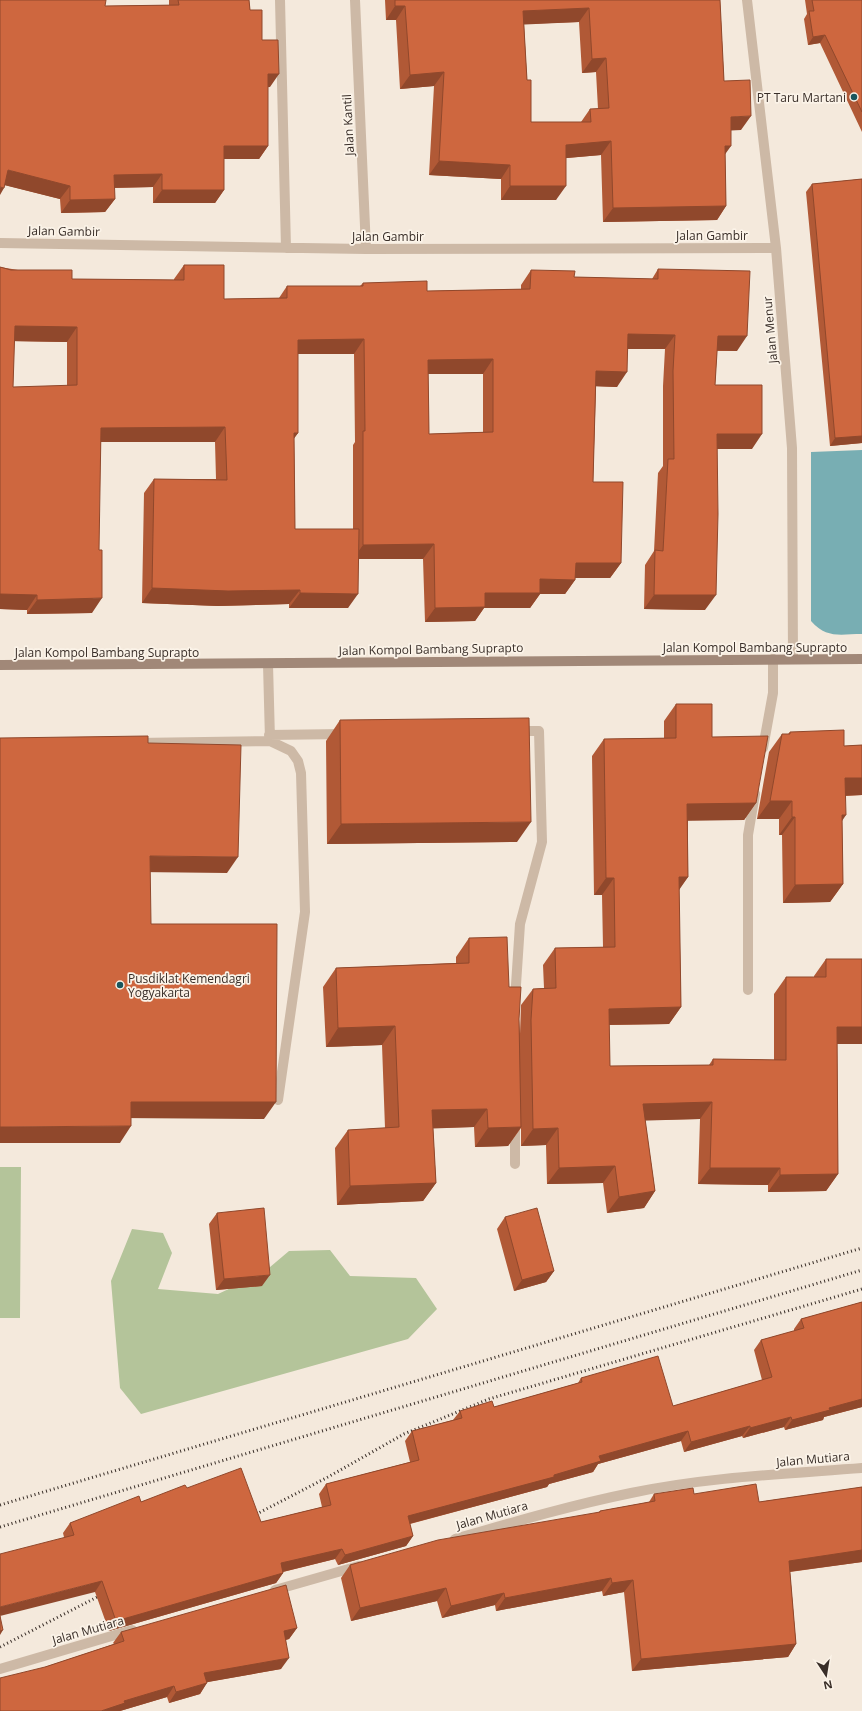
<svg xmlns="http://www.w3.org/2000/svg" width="862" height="1711" font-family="'Open Sans',sans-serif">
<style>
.green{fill:#b4c49a}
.water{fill:#78aeb3}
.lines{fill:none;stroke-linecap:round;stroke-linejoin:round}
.lane{stroke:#cdb9a6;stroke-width:10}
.street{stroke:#cdb9a6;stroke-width:10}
.secondary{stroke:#a18878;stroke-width:10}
.rail{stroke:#392e28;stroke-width:3;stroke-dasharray:1 3;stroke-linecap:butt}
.wall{fill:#b15936;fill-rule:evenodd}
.shaded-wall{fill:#90482c}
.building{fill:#ce673f;stroke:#90482c;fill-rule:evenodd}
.poi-dot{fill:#1a565d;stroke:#fbf3e8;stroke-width:1.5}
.labels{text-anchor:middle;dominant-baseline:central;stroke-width:3.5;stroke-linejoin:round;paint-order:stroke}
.poi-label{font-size:12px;fill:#392e28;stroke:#fbf3e8;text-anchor:end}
.street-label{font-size:12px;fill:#392e28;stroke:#fbf3e8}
</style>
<rect width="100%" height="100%" fill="#f4e9dc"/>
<path class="green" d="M 0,1167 L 21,1167 L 20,1318 L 0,1318 Z
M 132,1229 L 163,1233 L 172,1253 L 158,1289 L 218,1294 L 263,1273 L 289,1251 L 330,1250 L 350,1276 L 416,1278 L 437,1309 L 408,1339 L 141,1414 L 120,1388 L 111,1281 Z"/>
<path class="water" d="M 862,450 L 862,634 C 840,634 827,639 811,621 L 811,452 Z"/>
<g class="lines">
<path class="lane" d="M 763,748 L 773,693 L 773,659
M 748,990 L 748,835 L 755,794"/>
<path class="street" d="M 280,0 L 286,248
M 355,0 L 366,249
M 747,0 L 776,248 L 792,448 L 793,659
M 0,243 L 366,249 L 776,248
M 268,664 L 270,740
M 269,735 L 343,734
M 136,743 L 270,741 L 291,751 L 298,761 L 301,773 L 305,912 L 278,1100
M 515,1000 L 520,924 L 542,842 L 539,731 L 515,731
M 515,1124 L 515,1164
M 455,1539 C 514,1522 572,1505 631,1493 C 707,1477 785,1474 862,1468
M 275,1590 L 359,1566
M 0,1669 L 132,1630"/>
<path class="secondary" d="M 0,665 L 862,659"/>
<path class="rail" d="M 0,1505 L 862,1248
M 249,1518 L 328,1477 L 404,1434 L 489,1399 L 862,1289
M 0,1527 L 862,1270
M 0,1647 L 107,1592"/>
</g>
<path class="wall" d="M 169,0 L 249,0 L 250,10 L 262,40 L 270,87 L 268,87 L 268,146 L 259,159 L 224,159 L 224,190 L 215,203 L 153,203 L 153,187 L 114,188 L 115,199 L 105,212 L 61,213 L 60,199 L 5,185 L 105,6 L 169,5 Z
M 385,0 L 720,0 L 724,81 L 741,130 L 731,130 L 725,154 L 726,206 L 717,220 L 603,222 L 601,155 L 566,158 L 556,200 L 501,200 L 501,179 L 429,175 L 434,86 L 400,89 L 396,20 L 386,20 ZM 579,22 L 582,73 L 596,72 L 598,109 L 590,109 L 581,122 L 531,122 L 527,80 L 524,24 Z
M 805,0 L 862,0 L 862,132 L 820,43 L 808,45 L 804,19 L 807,14 Z
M 862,179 L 862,443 L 830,446 L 806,192 L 812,184 Z
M 184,265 L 224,299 L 279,298 L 287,286 L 360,286 L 363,283 L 427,291 L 521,289 L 521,285 L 531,270 L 574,277 L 652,279 L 658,269 L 737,351 L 717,351 L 715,385 L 752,449 L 717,449 L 705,610 L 644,609 L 645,565 L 654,551 L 658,473 L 663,466 L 663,386 L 665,349 L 628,349 L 617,387 L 596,386 L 593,482 L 621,563 L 610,578 L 575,578 L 575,580 L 565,594 L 540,594 L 530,608 L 484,608 L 475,621 L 425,622 L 423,559 L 359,559 L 348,608 L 289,608 L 289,604 L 218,606 L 142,603 L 144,493 L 154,479 L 216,479 L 215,442 L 101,442 L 92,613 L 27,614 L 27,610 L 0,609 L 0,267 L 72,279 L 174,280 L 174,279 ZM 14,341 L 67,342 L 67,386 L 13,387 ZM 298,354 L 354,354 L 355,442 L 353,445 L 353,529 L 295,529 L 294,438 L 298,433 ZM 428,374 L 483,374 L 483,432 L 429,434 Z
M 676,704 L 712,737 L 756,803 L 744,820 L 688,820 L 688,877 L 679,889 L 681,1007 L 669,1024 L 609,1025 L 610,1066 L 709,1065 L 713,1059 L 774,1060 L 774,994 L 786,977 L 814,977 L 814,976 L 826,959 L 862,959 L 862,1044 L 837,1044 L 838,1174 L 826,1191 L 768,1192 L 768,1185 L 698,1184 L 700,1119 L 645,1120 L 655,1191 L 644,1208 L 607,1213 L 603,1183 L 547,1184 L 546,1145 L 521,1146 L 521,1128 L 508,1146 L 475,1147 L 474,1127 L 433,1128 L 436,1183 L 423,1201 L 337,1205 L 335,1148 L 348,1130 L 385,1128 L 382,1045 L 326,1047 L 323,987 L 336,968 L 456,963 L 456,957 L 469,938 L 509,987 L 519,1019 L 520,1034 L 521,1005 L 533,989 L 544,988 L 543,965 L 555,948 L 603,947 L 602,895 L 594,895 L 592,756 L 604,739 L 664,738 L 664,721 Z
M 340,720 L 517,842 L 327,844 L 326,741 Z
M 790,732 L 844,746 L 862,745 L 862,795 L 846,796 L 842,821 L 843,884 L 830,902 L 783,903 L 782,835 L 779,835 L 779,819 L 757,819 L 769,752 L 782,734 L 788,734 Z
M 217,1213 L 262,1286 L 216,1290 L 209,1224 Z
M 505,1217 L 554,1271 L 546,1282 L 514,1291 L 497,1229 Z
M 862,1302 L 862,1407 L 824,1417 L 823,1420 L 785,1430 L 784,1427 L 743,1438 L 742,1436 L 684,1452 L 681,1441 L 598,1464 L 593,1472 L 549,1484 L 547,1487 L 410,1524 L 413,1536 L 406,1546 L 338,1565 L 335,1559 L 283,1572 L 283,1573 L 276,1583 L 109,1631 L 95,1592 L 64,1537 L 63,1533 L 70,1523 L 187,1488 L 261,1522 L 322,1507 L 319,1494 L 326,1484 L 410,1462 L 405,1441 L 412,1431 L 453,1420 L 460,1411 L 494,1407 L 578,1383 L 581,1378 L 673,1406 L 762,1380 L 754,1350 L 761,1340 L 794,1331 L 794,1329 L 801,1319 Z
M 862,1487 L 862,1562 L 790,1572 L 796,1644 L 788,1657 L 632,1671 L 624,1592 L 603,1596 L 602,1591 L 496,1611 L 495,1605 L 442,1618 L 437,1601 L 351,1621 L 341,1578 L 350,1565 L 598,1513 L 600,1511 L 649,1502 L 654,1494 L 694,1494 L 759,1502 Z
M 297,1628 L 289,1639 L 286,1640 L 281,1669 L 207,1682 L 200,1694 L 169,1703 L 167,1697 L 120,1711 L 45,1667 L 114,1644 L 113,1643 L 121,1632 Z"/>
<path class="shaded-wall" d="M 395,6 L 405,6 L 396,20 L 386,20 Z
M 589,8 L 579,22 L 514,25 L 523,11 Z
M 825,35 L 820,43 L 808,45 L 813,37 Z
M 606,58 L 596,72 L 582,73 L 592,59 Z
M 444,72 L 434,86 L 400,89 L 410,75 Z
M 268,74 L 279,74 L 270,87 L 259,88 Z
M 751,116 L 741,130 L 721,131 L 731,117 Z
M 611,141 L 601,155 L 556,159 L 566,145 Z
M 224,146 L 268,146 L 259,159 L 215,159 Z
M 725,146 L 731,146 L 721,160 Z
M 439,161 L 510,165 L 501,179 L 429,175 Z
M 8,170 L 70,186 L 60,199 L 0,184 Z
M 162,174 L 153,187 L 104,188 L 114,175 Z
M 510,186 L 566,186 L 556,200 L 501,200 Z
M 0,187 L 4,188 L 0,195 Z
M 162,190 L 224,190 L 215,203 L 153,203 Z
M 115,199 L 105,212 L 61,213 L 70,200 Z
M 726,206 L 717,220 L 603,222 L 613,208 Z
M 15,326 L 77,327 L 67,342 L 5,341 Z
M 628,334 L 675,335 L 665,349 L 618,349 Z
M 718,336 L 747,336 L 737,351 L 708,350 Z
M 364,339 L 354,354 L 288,354 L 298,340 Z
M 493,359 L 483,374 L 418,374 L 428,360 Z
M 596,371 L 627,372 L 617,387 L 586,386 Z
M 225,427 L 215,442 L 91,442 L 101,428 Z
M 294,433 L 298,433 L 288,447 Z
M 717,434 L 762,434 L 752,449 L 707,449 Z
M 862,436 L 862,443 L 830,446 L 835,438 Z
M 434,544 L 423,559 L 353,559 L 363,545 Z
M 576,563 L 621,563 L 610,578 L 565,578 Z
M 540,579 L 575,580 L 565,594 L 540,594 L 530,608 L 484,608 L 475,621 L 425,622 L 435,608 L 485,593 Z
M 152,588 L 300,590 L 289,604 L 218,606 L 142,603 Z
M 300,593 L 358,594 L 348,608 L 289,608 Z
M 0,594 L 37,595 L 27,610 L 0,609 Z
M 654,595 L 716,595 L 705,610 L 644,609 Z
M 102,598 L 92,613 L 27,614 L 37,600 Z
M 845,778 L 862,778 L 862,795 L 832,796 Z
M 770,801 L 792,801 L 779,819 L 757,819 Z
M 756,803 L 744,820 L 676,821 L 687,804 Z
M 842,815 L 846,815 L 834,833 Z
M 792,817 L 795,817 L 782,835 L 779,835 Z
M 531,822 L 517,842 L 327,844 L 341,824 Z
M 150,856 L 238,857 L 227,873 L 138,872 Z
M 679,877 L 688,877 L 677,893 Z
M 606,878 L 614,878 L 602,895 L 594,895 Z
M 843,884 L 830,902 L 783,903 L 795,885 Z
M 681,1007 L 669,1024 L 597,1025 L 609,1009 Z
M 395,1026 L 382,1045 L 326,1047 L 338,1028 Z
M 837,1027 L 862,1027 L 862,1044 L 825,1044 Z
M 131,1102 L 276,1102 L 264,1119 L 119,1118 Z
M 712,1102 L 700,1119 L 631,1121 L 643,1104 Z
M 487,1109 L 474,1127 L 419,1129 L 432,1110 Z
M 131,1126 L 120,1143 L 0,1143 L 0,1127 Z
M 521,1127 L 508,1146 L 475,1147 L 488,1128 Z
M 558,1128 L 546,1145 L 521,1146 L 533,1129 Z
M 615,1166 L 603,1183 L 547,1184 L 559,1168 Z
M 710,1168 L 780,1168 L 768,1185 L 698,1184 Z
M 838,1174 L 826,1191 L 768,1192 L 780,1175 Z
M 436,1183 L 423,1201 L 337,1205 L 350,1186 Z
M 655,1191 L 644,1208 L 607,1213 L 619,1197 Z
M 554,1271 L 546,1282 L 514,1291 L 522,1280 Z
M 270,1275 L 262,1286 L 216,1290 L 224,1279 Z
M 862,1399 L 862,1407 L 824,1417 L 823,1420 L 785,1430 L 792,1420 L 829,1408 Z
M 791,1417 L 784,1427 L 743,1438 L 750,1428 Z
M 750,1426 L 742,1436 L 684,1452 L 691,1442 Z
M 688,1431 L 681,1441 L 598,1464 L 593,1472 L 549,1484 L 547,1487 L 401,1526 L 408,1516 L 554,1475 L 599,1456 Z
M 413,1536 L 406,1546 L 338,1565 L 345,1555 Z
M 342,1549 L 335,1559 L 274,1574 L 281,1563 Z
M 862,1550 L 862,1562 L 780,1573 L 789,1561 Z
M 283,1573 L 276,1583 L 109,1631 L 116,1621 Z
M 611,1578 L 602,1591 L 496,1611 L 505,1598 Z
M 633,1580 L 624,1592 L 603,1596 L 612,1583 Z
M 102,1581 L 95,1592 L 0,1616 L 0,1607 Z
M 446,1588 L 437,1601 L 351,1621 L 360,1608 Z
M 504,1593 L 495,1605 L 442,1618 L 451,1606 Z
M 297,1628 L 289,1639 L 276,1642 L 284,1631 Z
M 3,1630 L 0,1635 L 0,1631 Z
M 796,1644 L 788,1657 L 632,1671 L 641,1659 Z
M 289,1658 L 281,1669 L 197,1684 L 204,1673 Z
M 207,1683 L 200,1694 L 169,1703 L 176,1692 Z
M 174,1686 L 167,1697 L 120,1711 L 101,1711 L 124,1701 Z"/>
<path class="building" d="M 0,0 L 106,0 L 105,6 L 179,5 L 178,0 L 249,0 L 250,10 L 262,10 L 262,40 L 278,40 L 279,74 L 268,74 L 268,146 L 224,146 L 224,190 L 162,190 L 162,174 L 114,175 L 115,199 L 70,200 L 70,186 L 8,170 L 4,188 L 0,187 Z
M 395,0 L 720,0 L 724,81 L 750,80 L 751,116 L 731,117 L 731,146 L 725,146 L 726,206 L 613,208 L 611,141 L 566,145 L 566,186 L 510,186 L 510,165 L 439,161 L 444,72 L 410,75 L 405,6 L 395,6 ZM 589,8 L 592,59 L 606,58 L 609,108 L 590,109 L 591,122 L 531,122 L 531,80 L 527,80 L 523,11 Z
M 812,0 L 862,0 L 862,112 L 825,35 L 813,37 L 809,11 L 814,11 Z
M 862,179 L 862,436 L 835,438 L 812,184 Z
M 184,265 L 224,265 L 224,299 L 287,298 L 287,286 L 363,286 L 363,283 L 427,281 L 427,291 L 530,289 L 531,270 L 575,271 L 574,277 L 658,279 L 658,269 L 750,271 L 747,336 L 718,336 L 715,385 L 762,385 L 762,434 L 717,434 L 718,514 L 716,595 L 654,595 L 655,550 L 663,551 L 668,459 L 674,459 L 673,371 L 675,335 L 628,334 L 627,372 L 596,371 L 593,482 L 623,482 L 621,563 L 576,563 L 575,580 L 540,579 L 540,593 L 485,593 L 485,607 L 435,608 L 434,544 L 363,545 L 363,431 L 365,431 L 364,339 L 298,340 L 298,433 L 294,433 L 295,529 L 359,529 L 358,594 L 300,593 L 300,590 L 228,591 L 152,588 L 154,479 L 227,480 L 225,427 L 101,428 L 99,550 L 102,550 L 102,598 L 37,600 L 37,595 L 0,594 L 0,267 L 11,270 L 72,270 L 72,279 L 184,280 ZM 15,326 L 77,327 L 77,385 L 13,387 ZM 493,359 L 493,432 L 429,434 L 428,360 Z
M 676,704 L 712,704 L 712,737 L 768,736 L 756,803 L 687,804 L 688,877 L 679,877 L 681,1007 L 609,1009 L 610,1066 L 713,1065 L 713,1059 L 786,1060 L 786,977 L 826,977 L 826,959 L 862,959 L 862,1027 L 837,1027 L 838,1174 L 780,1175 L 780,1168 L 710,1168 L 712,1102 L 643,1104 L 655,1191 L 619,1197 L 615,1166 L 559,1168 L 558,1128 L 533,1129 L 531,1020 L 533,989 L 556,988 L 555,948 L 615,947 L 614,878 L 606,878 L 604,739 L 676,738 Z
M 529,718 L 531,822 L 341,824 L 340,720 Z
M 844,730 L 844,746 L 862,745 L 862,778 L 845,778 L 846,815 L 842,815 L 843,884 L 795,885 L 795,817 L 792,817 L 792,801 L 770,801 L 782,734 L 790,734 L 790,732 Z
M 148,736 L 148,743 L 241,745 L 238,857 L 150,856 L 151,924 L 277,924 L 276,1102 L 131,1102 L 131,1126 L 0,1127 L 0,738 Z
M 507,937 L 509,987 L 521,987 L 519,1019 L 521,1127 L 488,1128 L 487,1109 L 432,1110 L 436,1183 L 350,1186 L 348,1130 L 399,1127 L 395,1026 L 338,1028 L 336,968 L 469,963 L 469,938 Z
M 264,1208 L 270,1275 L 224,1279 L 217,1213 Z
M 537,1208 L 554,1271 L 522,1280 L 505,1217 Z
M 862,1302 L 862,1399 L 829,1408 L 830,1410 L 792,1420 L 791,1417 L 750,1428 L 750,1426 L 691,1442 L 688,1431 L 599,1456 L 601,1461 L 554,1475 L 554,1477 L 408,1516 L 413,1536 L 345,1555 L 342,1549 L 281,1563 L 283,1573 L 116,1621 L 102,1581 L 0,1607 L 0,1554 L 74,1535 L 70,1523 L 139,1496 L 141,1502 L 185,1485 L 187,1488 L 241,1468 L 261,1522 L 331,1505 L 326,1484 L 419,1460 L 412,1431 L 462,1418 L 460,1411 L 492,1401 L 494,1407 L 582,1382 L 581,1378 L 658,1356 L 673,1406 L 772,1377 L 761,1340 L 804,1328 L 801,1319 Z
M 756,1484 L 759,1502 L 862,1487 L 862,1550 L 789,1561 L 796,1644 L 641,1659 L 633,1580 L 612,1583 L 611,1578 L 505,1598 L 504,1593 L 451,1606 L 446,1588 L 360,1608 L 350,1565 L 438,1540 L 600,1512 L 600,1511 L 655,1501 L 654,1494 L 693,1488 L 694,1494 Z
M 286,1585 L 297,1628 L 284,1631 L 289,1658 L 204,1673 L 207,1683 L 176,1692 L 174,1686 L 124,1701 L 125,1703 L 101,1711 L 0,1711 L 0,1678 L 45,1667 L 124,1641 L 121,1632 Z
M 0,1616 L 3,1630 L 0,1631 Z"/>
<g class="poi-dot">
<circle cx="854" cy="97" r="4"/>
<circle cx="120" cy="985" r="4"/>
</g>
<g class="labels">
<g class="poi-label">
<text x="846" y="97">PT Taru Martani</text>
<text x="128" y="978" text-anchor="start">Pusdiklat Kemendagri<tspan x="128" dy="14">Yogyakarta</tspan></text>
</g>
<g class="street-label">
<text transform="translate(348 125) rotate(-93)">Jalan Kantil</text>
<text transform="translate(64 231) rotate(1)">Jalan Gambir</text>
<text x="712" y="235">Jalan Gambir</text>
<text x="388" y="236">Jalan Gambir</text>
<text transform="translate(770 330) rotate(-95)">Jalan Menur</text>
<text x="755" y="647">Jalan Kompol Bambang Suprapto</text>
<text transform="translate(431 649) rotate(-1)">Jalan Kompol Bambang Suprapto</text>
<text x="107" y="652">Jalan Kompol Bambang Suprapto</text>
<text transform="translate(813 1459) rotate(-5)">Jalan Mutiara</text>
<text transform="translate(492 1515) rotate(-16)">Jalan Mutiara</text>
<text transform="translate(88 1630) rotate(-16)">Jalan Mutiara</text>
</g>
</g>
<g transform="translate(826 1675) rotate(168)" stroke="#fbf3e8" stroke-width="3" paint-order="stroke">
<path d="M0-3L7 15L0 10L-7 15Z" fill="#392e28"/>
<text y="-6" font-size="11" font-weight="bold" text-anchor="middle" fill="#392e28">N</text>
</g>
</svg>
